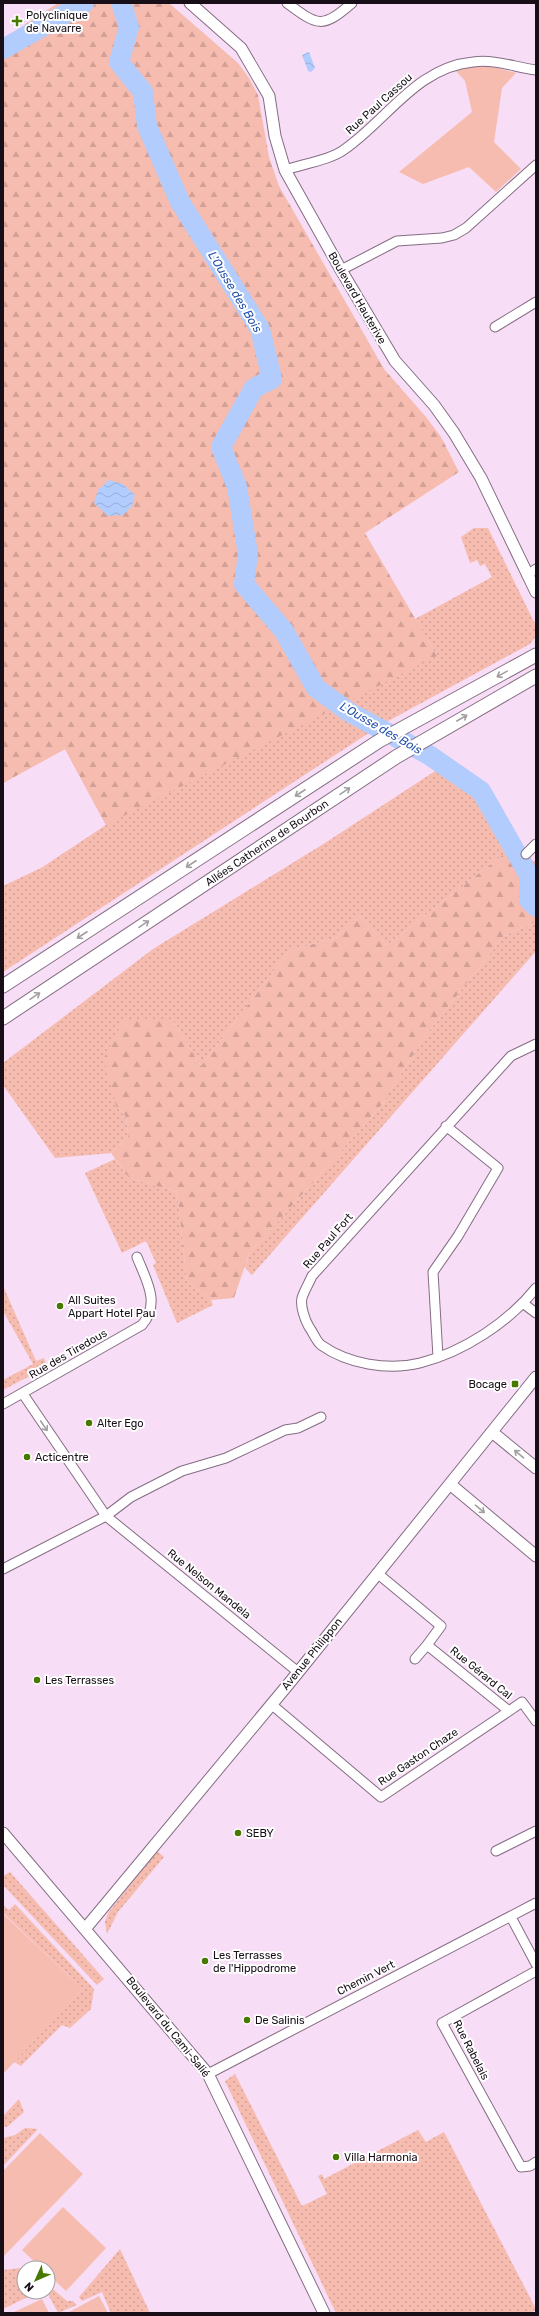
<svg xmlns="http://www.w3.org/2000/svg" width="539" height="2316" font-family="Rubik,sans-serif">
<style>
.grass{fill:url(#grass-dots)}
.forest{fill:url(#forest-firs)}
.green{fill:#f6bcaf}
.water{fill:url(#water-waves)}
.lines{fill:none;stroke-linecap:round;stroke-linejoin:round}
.river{stroke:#b1ccfd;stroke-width:20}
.minor-casing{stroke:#846d83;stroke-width:11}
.tertiary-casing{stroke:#846d83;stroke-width:13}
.secondary-casing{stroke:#846d83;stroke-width:15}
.minor{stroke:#fff;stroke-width:9}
.tertiary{stroke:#fff;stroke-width:11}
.secondary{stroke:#fff;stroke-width:13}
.oneway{stroke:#a29fa2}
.poi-dot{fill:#477800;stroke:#fff;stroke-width:1.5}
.labels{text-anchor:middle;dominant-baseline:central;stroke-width:4;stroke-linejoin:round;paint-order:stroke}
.poi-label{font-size:11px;fill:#170e17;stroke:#fff;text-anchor:start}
.street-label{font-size:11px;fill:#170e17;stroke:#fff}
.water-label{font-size:12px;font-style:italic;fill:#2451ac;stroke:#fff}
</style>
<defs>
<pattern id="grass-dots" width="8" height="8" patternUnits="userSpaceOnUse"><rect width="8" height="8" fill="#f6bcaf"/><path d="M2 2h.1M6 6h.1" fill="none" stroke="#d2a096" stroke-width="1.8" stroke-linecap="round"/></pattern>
<pattern id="forest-firs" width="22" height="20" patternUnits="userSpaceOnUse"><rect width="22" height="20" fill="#f6bcaf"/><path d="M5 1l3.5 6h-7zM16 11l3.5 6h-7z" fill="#d2a096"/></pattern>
<pattern id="water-waves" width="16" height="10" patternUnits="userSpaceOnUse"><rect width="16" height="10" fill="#b1ccfd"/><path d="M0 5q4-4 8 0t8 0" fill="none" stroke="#98aed8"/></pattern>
</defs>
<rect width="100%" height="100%" fill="#f8ddf6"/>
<path class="grass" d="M 474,528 L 488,528 L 536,626 L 536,636 L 530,644 L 381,725 L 3,972 L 3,886 L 41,868 L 106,825 L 65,749 L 3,783 L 3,738 L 437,656 L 415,619 L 492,577 L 485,564 L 480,566 L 477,560 L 470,563 L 461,537 Z
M 452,760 L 509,850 L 387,945 L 360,916 L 338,937 L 289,951 L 201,1066 L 172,1019 L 116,1106 L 126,1117 L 128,1137 L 111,1153 L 55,1158 L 3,1085 L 3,1063 L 153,949 L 325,843 Z
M 535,922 L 536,951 L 252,1275 L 245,1268 L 249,1254 L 381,1106 L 425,1036 L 504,936 Z
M 115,1159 L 129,1178 L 177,1192 L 187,1282 L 211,1300 L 213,1305 L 177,1323 L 153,1265 L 156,1263 L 146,1241 L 122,1253 L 85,1173 Z
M 3,1286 L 36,1361 L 44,1358 L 47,1367 L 3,1390 L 3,1380 L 33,1364 L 3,1311 Z
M 157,1851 L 164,1857 L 118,1912 L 107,1934 L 105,1922 L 108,1913 Z
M 10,1872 L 104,1979 L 97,1985 L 3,1885 L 3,1876 Z
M 15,1904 L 94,1989 L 91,2009 L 70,2028 L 62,2025 L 21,2066 L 14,2062 L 83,1989 L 3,1913 L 3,1905 L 9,1910 Z
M 235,2074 L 302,2206 L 327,2194 L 318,2176 L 322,2174 L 324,2179 L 418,2130 L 426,2142 L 444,2132 L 536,2309 L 531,2313 L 336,2313 L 225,2081 Z
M 19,2099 L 24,2112 L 7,2127 L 3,2126 L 3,2116 Z
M 25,2128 L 38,2129 L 3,2166 L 3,2138 L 15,2135 Z
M 120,2249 L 150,2313 L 111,2313 L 102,2292 L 82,2301 L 79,2297 Z
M 20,2268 L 24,2271 L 24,2292 L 38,2292 L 3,2309 L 3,2270 Z
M 48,2285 L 67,2301 L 73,2301 L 77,2305 L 58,2313 L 47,2292 Z"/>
<path class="forest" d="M 58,3 L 169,3 L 238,63 L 249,78 L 258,95 L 269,157 L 279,186 L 384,369 L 426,417 L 441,437 L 459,472 L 365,533 L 437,656 L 106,825 L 65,749 L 3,783 L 3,39 Z
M 509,850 L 534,861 L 536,860 L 535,922 L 504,936 L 425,1036 L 381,1106 L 249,1254 L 234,1298 L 211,1300 L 187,1282 L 177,1192 L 129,1178 L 111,1153 L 128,1137 L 126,1117 L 116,1106 L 104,1058 L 123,1021 L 172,1019 L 201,1066 L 289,951 L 338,937 L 360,916 L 387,945 Z"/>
<path class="green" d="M 490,66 L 516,73 L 502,88 L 494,142 L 521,169 L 496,192 L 469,167 L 423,184 L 399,172 L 472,112 L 465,81 L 456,71 L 471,67 Z
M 3,1914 L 83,1989 L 3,2074 Z
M 40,2133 L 83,2174 L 3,2257 L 3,2171 Z
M 63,2207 L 106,2248 L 66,2291 L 48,2274 L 48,2268 L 41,2268 L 22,2250 Z
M 99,2296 L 108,2313 L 67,2313 Z
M 42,2299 L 49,2313 L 12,2313 Z"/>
<path class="water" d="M 309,52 L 315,68 L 311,72 L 308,71 L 302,55 Z
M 109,480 L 123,484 L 135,495 L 132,506 L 123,515 L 108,516 L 94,503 L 98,490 Z"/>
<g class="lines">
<path class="river" d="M 121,3 L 129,27 L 119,62 L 143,92 L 147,126 L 180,202 L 260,329 L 272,379 L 254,388 L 221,447 L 237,487 L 248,554 L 244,584 L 284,631 L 316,688 L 349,712 L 429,755 L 481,791 L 530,877 L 529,900 L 536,907
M 3,49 L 84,3"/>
<g class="minor-casing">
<path id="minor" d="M 287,3 C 318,26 322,29 352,3
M 285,170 C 302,164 331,160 345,149 C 387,120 417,67 473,62 C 495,59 514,67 536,70
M 341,270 L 397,241 L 442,238 L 454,235 L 466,228 L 536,165
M 495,327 L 536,302
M 527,575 L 536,569
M 526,854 L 536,844
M 536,1044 L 511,1056 L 312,1276 C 309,1283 304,1291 302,1298 C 300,1306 305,1320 309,1327 C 313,1332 316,1341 321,1345 C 348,1364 388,1371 420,1363 C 463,1352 508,1323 536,1288
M 524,1304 L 536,1313
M 438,1357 L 433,1272 L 458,1236 L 498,1168 L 446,1126
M 23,1394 L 106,1516 L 298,1672
M 3,1404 L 142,1325 C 161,1303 146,1280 137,1257
M 3,1569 L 106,1516 L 131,1497 L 182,1471 L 226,1458 L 285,1430 L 298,1428 L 321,1417
M 377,1573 L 441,1626 L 427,1645 L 509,1711 L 522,1702 L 536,1721
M 415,1659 L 427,1645
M 271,1704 L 381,1797 L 509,1711
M 496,1851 L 536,1831
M 511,1917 L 536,1964
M 536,1971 L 442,2023 L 521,2167 L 530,2166 L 536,2162
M 208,2074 L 536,1903"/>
</g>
<g class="tertiary-casing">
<path id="tertiary" d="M 190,3 L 241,48 L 269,96 L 275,136 L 285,170 L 341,270 L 395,361 L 434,405 L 454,433 L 481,478 L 536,592
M 492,1432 L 536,1468
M 450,1484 L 536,1556
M 3,1833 L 208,2074 L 324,2313
M 85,1929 L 291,1681 L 536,1377"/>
</g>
<g class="secondary-casing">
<path id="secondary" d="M 3,986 L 379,741 L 536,655
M 3,1018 L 396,757 L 536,676"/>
</g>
<use href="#minor" class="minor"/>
<use href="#tertiary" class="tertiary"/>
<use href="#secondary" class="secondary"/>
</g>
<defs><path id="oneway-shaft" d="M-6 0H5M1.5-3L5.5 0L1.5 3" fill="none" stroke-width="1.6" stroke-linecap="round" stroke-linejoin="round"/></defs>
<g class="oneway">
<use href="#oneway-shaft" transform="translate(502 674) rotate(151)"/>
<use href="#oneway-shaft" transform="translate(462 718) rotate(-30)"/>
<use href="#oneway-shaft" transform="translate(345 791) rotate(-34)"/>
<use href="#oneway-shaft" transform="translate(300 793) rotate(147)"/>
<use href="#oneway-shaft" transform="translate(191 864) rotate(147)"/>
<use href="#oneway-shaft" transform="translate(144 924) rotate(-34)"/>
<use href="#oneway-shaft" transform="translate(82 935) rotate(147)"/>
<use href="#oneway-shaft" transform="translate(35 996) rotate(-34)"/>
<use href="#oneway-shaft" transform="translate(44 1426) rotate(56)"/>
<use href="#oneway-shaft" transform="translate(519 1454) rotate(-140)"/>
<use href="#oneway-shaft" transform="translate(480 1509) rotate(40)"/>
</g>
<g class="poi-dot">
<path d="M15 15h4v4h4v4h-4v4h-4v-4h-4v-4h4z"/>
<circle cx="60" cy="1306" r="4"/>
<rect x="511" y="1380" width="8" height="8" rx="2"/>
<circle cx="89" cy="1423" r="4"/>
<circle cx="27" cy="1457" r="4"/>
<circle cx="37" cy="1680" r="4"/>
<circle cx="238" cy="1833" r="4"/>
<circle cx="205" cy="1961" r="4"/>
<circle cx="247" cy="2020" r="4"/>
<circle cx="336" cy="2157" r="4"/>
</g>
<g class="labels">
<g class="poi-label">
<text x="26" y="15">Polyclinique<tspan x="26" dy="13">de Navarre</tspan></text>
<text x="68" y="1300">All Suites<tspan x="68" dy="13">Appart Hotel Pau</tspan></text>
<text x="507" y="1384" text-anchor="end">Bocage</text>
<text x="97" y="1423">Alter Ego</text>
<text x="35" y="1457">Acticentre</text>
<text x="45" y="1680">Les Terrasses</text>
<text x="246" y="1833">SEBY</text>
<text x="213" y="1955">Les Terrasses<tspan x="213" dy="13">de l'Hippodrome</tspan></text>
<text x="255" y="2020">De Salinis</text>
<text x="344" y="2157">Villa Harmonia</text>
</g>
<g class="street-label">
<text transform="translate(379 104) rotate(-42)">Rue Paul Cassou</text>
<text transform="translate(357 298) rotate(60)">Boulevard Hauterive</text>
<text transform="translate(267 843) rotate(-34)">Allées Catherine de Bourbon</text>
<text transform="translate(328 1241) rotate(-49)">Rue Paul Fort</text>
<text transform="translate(68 1354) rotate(-30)">Rue des Tiredous</text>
<text transform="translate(209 1584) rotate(39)">Rue Nelson Mandela</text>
<text transform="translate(312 1654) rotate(-51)">Avenue Philippon</text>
<text transform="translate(481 1673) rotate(39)">Rue Gérard Cal</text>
<text transform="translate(418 1757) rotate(-34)">Rue Gaston Chaze</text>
<text transform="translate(366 1978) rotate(-27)">Chemin Vert</text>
<text transform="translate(168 2027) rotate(51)">Boulevard du Cami-Salié</text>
<text transform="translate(471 2050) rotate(63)">Rue Rabelais</text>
</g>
<g class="water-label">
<text transform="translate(235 292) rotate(59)">L'Ousse des Bois</text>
<text transform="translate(381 728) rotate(30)">L'Ousse des Bois</text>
</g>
</g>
<rect width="539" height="2316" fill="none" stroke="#170e17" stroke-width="8"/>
<g transform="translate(36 2280) rotate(225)"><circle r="19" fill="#ffffff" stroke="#a29fa2"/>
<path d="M0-3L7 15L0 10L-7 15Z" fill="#477800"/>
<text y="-6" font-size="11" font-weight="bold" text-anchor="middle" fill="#170e17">N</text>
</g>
</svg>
